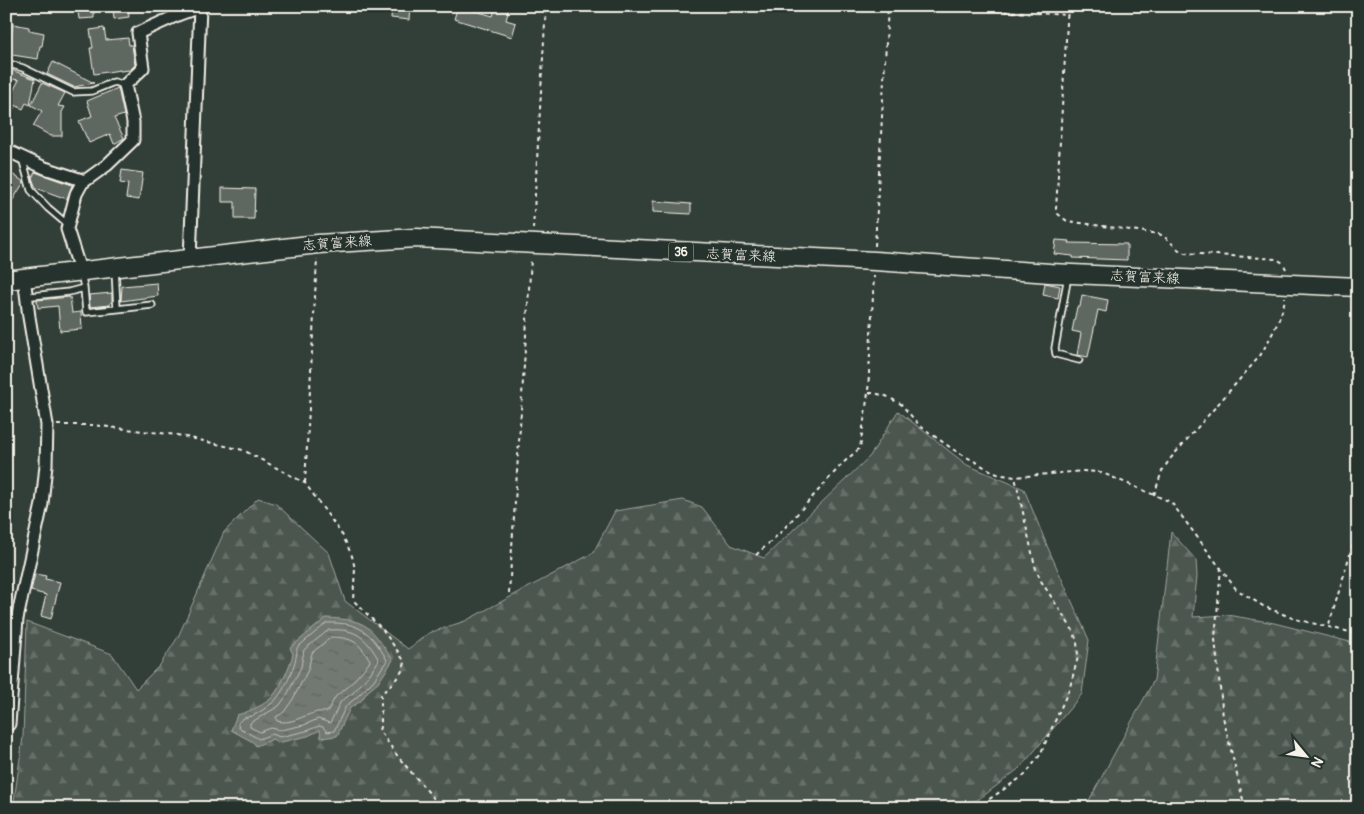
<svg xmlns="http://www.w3.org/2000/svg" width="1364" height="814" font-family="Pangolin,'Klee One',sans-serif">
<style>
.forest{fill:url(#forest-firs);stroke:#a0a49c}
.water{fill:url(#water-ripples);stroke:#a6a9a1}
.lines{fill:none;stroke-linecap:round;stroke-linejoin:round}
.shore{stroke:#c0c1b9;stroke-width:1}
.building{fill:#5f6861;stroke:#f4f1e8}
.service-casing{stroke:#f4f1e8;stroke-width:9}
.minor-casing{stroke:#f4f1e8;stroke-width:15}
.primary-casing{stroke:#f4f1e8;stroke-width:21}
.path{stroke:#f4f1e8;stroke-width:2;stroke-dasharray:4 4;stroke-linecap:butt}
.service{stroke:#26332d;stroke-width:5.5}
.minor{stroke:#26332d;stroke-width:11}
.primary{stroke:#26332d;stroke-width:18}
.labels{text-anchor:middle;dominant-baseline:central;stroke-width:4.5;stroke-linejoin:round;paint-order:stroke}
.shield{fill:#26332d;stroke:#b6b8b0;stroke-width:1}
.shield-label{font-size:12px;font-weight:bold;fill:#f4f1e8}
.street-label{font-size:14px;fill:#f4f1e8;stroke:#26332d}
</style>
<defs>
<pattern id="forest-firs" width="22" height="20" patternUnits="userSpaceOnUse" patternTransform="scale(1.25)"><rect width="22" height="20" fill="#4c564f"/><path d="M5 1l3.5 6h-7zM16 11l3.5 6h-7z" fill="#666f68"/></pattern>
<pattern id="water-ripples" width="26" height="14" patternUnits="userSpaceOnUse" patternTransform="scale(1.25)"><rect width="26" height="14" fill="#727972"/><path d="M2 4q2-2 4 0t4 0M15 11q2-2 4 0t4 0" fill="none" stroke="#60635e"/></pattern>
</defs>
<rect width="100%" height="100%" fill="#323e38"/>
<filter id="ink" filterUnits="userSpaceOnUse"><feTurbulence type="fractalNoise" baseFrequency=".02" numOctaves="2"/><feDisplacementMap in="SourceGraphic" scale="10" xChannelSelector="R" yChannelSelector="G"/><feConvolveMatrix kernelMatrix="1 2 1 2 8 2 1 2 1" color-interpolation-filters="sRGB"/></filter>
<g filter="url(#ink)">
<path class="forest" d="M 898,411 L 967,465 L 1024,489 L 1048,548 L 1089,640 L 1082,694 L 1021,767 L 982,797 L 960,808 L 13,808 L 23,737 L 27,622 L 112,654 L 136,689 L 160,665 L 178,637 L 224,532 L 258,498 L 276,504 L 329,553 L 345,601 L 408,649 L 429,633 L 465,621 L 593,553 L 615,511 L 683,500 L 702,507 L 731,545 L 764,558 L 870,456 Z
M 1171,532 L 1196,560 L 1197,576 L 1193,617 L 1228,615 L 1274,623 L 1358,644 L 1358,808 L 1085,808 L 1154,680 Z"/>
<path class="water" d="M 326,618 C 370,620 369,626 393,660 L 378,683 L 368,691 L 361,701 L 350,708 L 337,736 L 321,738 L 320,730 L 308,736 L 277,743 L 273,739 L 256,746 L 253,742 L 231,730 L 237,715 C 248,712 260,707 269,700 C 279,692 290,666 293,654 L 290,648 Z"/>
<g class="lines">
<path class="shore" d="M 327,623 C 360,622 371,632 387,660 L 374,680 L 357,697 L 346,706 L 334,731 L 327,732 L 323,727 L 319,726 L 306,731 L 280,737 L 272,734 L 259,739 L 239,728 C 238,725 237,723 240,721 C 243,717 250,717 254,715 C 260,712 266,708 271,704 C 283,696 298,662 297,648 Z
M 329,630 C 357,628 366,638 379,660 L 369,675 L 353,693 L 341,701 L 330,723 L 318,719 L 304,725 L 281,730 L 271,728 L 260,732 L 250,727 L 250,723 L 279,706 L 287,695 L 301,667 L 304,650 Z
M 332,637 C 354,638 358,642 370,660 L 369,663 L 348,687 L 336,696 L 327,712 C 323,712 318,711 314,713 C 302,716 290,725 277,721 L 276,717 L 284,712 L 293,699 L 308,670 L 312,653 Z"/>
</g>
<path class="building" d="M 392,6 L 410,6 L 409,20 L 391,18 Z
M 458,6 L 493,16 L 496,6 L 510,6 L 506,20 L 516,23 L 512,37 L 454,19 Z
M 128,8 L 129,17 L 114,19 L 113,9 Z
M 94,9 L 94,18 L 79,19 L 78,11 Z
M 13,24 L 29,27 L 29,30 L 44,33 L 42,46 L 40,46 L 38,59 L 6,54 L 6,42 L 10,43 Z
M 104,28 L 106,40 L 128,38 L 129,45 L 132,45 L 135,65 L 130,70 L 120,71 L 120,70 L 94,74 L 90,48 L 93,48 L 90,30 Z
M 53,62 L 94,83 L 74,87 L 47,74 Z
M 6,68 L 35,79 L 30,105 L 26,103 L 23,109 L 15,105 L 7,126 L 6,104 L 19,80 L 6,78 Z
M 42,83 L 65,93 L 58,106 L 65,107 L 62,112 L 62,136 L 51,136 L 33,126 L 42,111 L 31,105 Z
M 118,88 L 124,115 L 114,118 L 124,138 L 114,144 L 110,134 L 89,143 L 79,121 L 92,116 L 87,101 Z
M 122,170 L 143,173 L 139,200 L 126,198 L 128,184 L 120,183 Z
M 9,172 L 24,182 L 6,211 L 6,176 Z
M 35,172 L 72,185 L 67,199 L 36,188 L 32,178 Z
M 222,188 L 255,189 L 254,219 L 235,219 L 235,202 L 222,202 Z
M 653,201 L 691,204 L 691,214 L 653,212 Z
M 1056,240 L 1070,241 L 1069,243 L 1127,244 L 1127,260 L 1073,258 L 1073,256 L 1054,254 Z
M 157,283 L 158,296 L 121,301 L 122,286 Z
M 1045,283 L 1060,286 L 1058,298 L 1043,295 Z
M 112,293 L 112,302 L 110,303 L 110,305 L 90,307 L 89,295 Z
M 1082,295 L 1108,300 L 1106,312 L 1098,310 L 1088,357 L 1077,355 L 1081,333 L 1072,331 L 1077,307 L 1080,307 Z
M 70,297 L 72,313 L 81,312 L 82,329 L 60,331 L 58,306 L 38,308 L 37,300 Z
M 35,574 L 46,576 L 45,579 L 60,582 L 51,619 L 41,616 L 46,595 L 31,591 Z"/>
<g class="lines">
<g class="service-casing">
<path id="service" d="M 6,63 L 23,68 L 73,92 L 92,91 L 114,82 L 125,85
M 22,158 L 31,190 L 48,208 L 68,225
M 81,272 L 84,288 L 86,312 L 117,309 L 115,269
M 1068,276 L 1055,348 L 1056,354 L 1079,360
M 32,296 L 69,292 L 84,288
M 117,309 L 152,305"/>
</g>
<g class="minor-casing">
<path id="minor" d="M 6,150 L 45,168 L 85,181
M 190,259 L 200,7
M 80,270 L 67,229 L 76,194 L 82,183 L 107,165 L 133,140 L 133,122 L 125,85 L 143,68 L 138,33 L 180,14 L 202,6
M 9,724 L 17,619 L 42,504 L 46,465 L 47,425 L 29,317 L 24,277"/>
</g>
<g class="primary-casing">
<path id="primary" d="M 6,280 L 318,244 L 416,238 L 875,261 L 1050,273 L 1358,287"/>
</g>
<path class="path" d="M 916,6 L 1068,15
M 1068,6 L 1056,209 L 1058,214 L 1067,221 L 1159,234 C 1171,239 1174,249 1185,253 L 1277,259 L 1283,263 L 1286,269
M 533,229 L 546,6
M 875,246 L 888,6
M 869,393 L 874,393 L 886,396 L 901,404 L 920,426 L 954,450 L 997,474 L 1015,477 L 1083,471 L 1100,472 L 1171,502 L 1236,589 L 1263,606 L 1295,619 L 1358,634
M 57,425 L 92,425 L 177,435 L 243,450 L 305,483 L 343,536 L 352,556 L 355,569 L 353,600 L 383,630 L 405,662 C 403,676 389,685 381,695 L 381,724 L 379,730 L 399,758 L 442,808
M 305,483 L 317,259
M 1154,495 L 1162,471 L 1170,459 L 1260,356 C 1270,338 1283,317 1285,297
M 756,555 L 780,533 L 843,463 L 860,448 L 868,393 L 874,276
M 1221,567 L 1215,639 L 1223,717 L 1245,808
M 509,593 L 531,259
M 1329,625 L 1358,527
M 6,789 L 10,765 L 9,734
M 976,808 L 1025,775 L 1040,755 L 1070,687 L 1078,657 L 1077,642 L 1074,632 L 1041,581 L 1035,566 L 1015,477"/>
<use href="#service" class="service"/>
<use href="#minor" class="minor"/>
<use href="#primary" class="primary"/>
</g>
</g>
<g class="labels">
<rect class="shield" x="668.5" y="242.5" width="25" height="19" rx="4"/>
<g class="shield-label">
<text x="681" y="252">36</text>
</g>
<g class="street-label">
<text transform="translate(337 243) rotate(-4)">志賀富来線</text>
<text transform="translate(741 255) rotate(3)">志賀富来線</text>
<text transform="translate(1145 277) rotate(3)">志賀富来線</text>
</g>
</g>
<rect width="1364" height="814" fill="none" stroke="#26332d" stroke-width="25"/>
<rect x="12" y="12" width="1339" height="789" fill="none" stroke="#f4f1e8" stroke-width="2" filter="url(#ink)"/>
<g transform="translate(1306 756) rotate(119)" stroke="#26332d" stroke-width="4" paint-order="stroke">
<path d="M0-4L9 19L0 12L-9 19Z" fill="#f4f1e8"/>
<text y="-8" font-size="14" font-weight="bold" text-anchor="middle" fill="#f4f1e8">N</text>
</g>
</svg>
